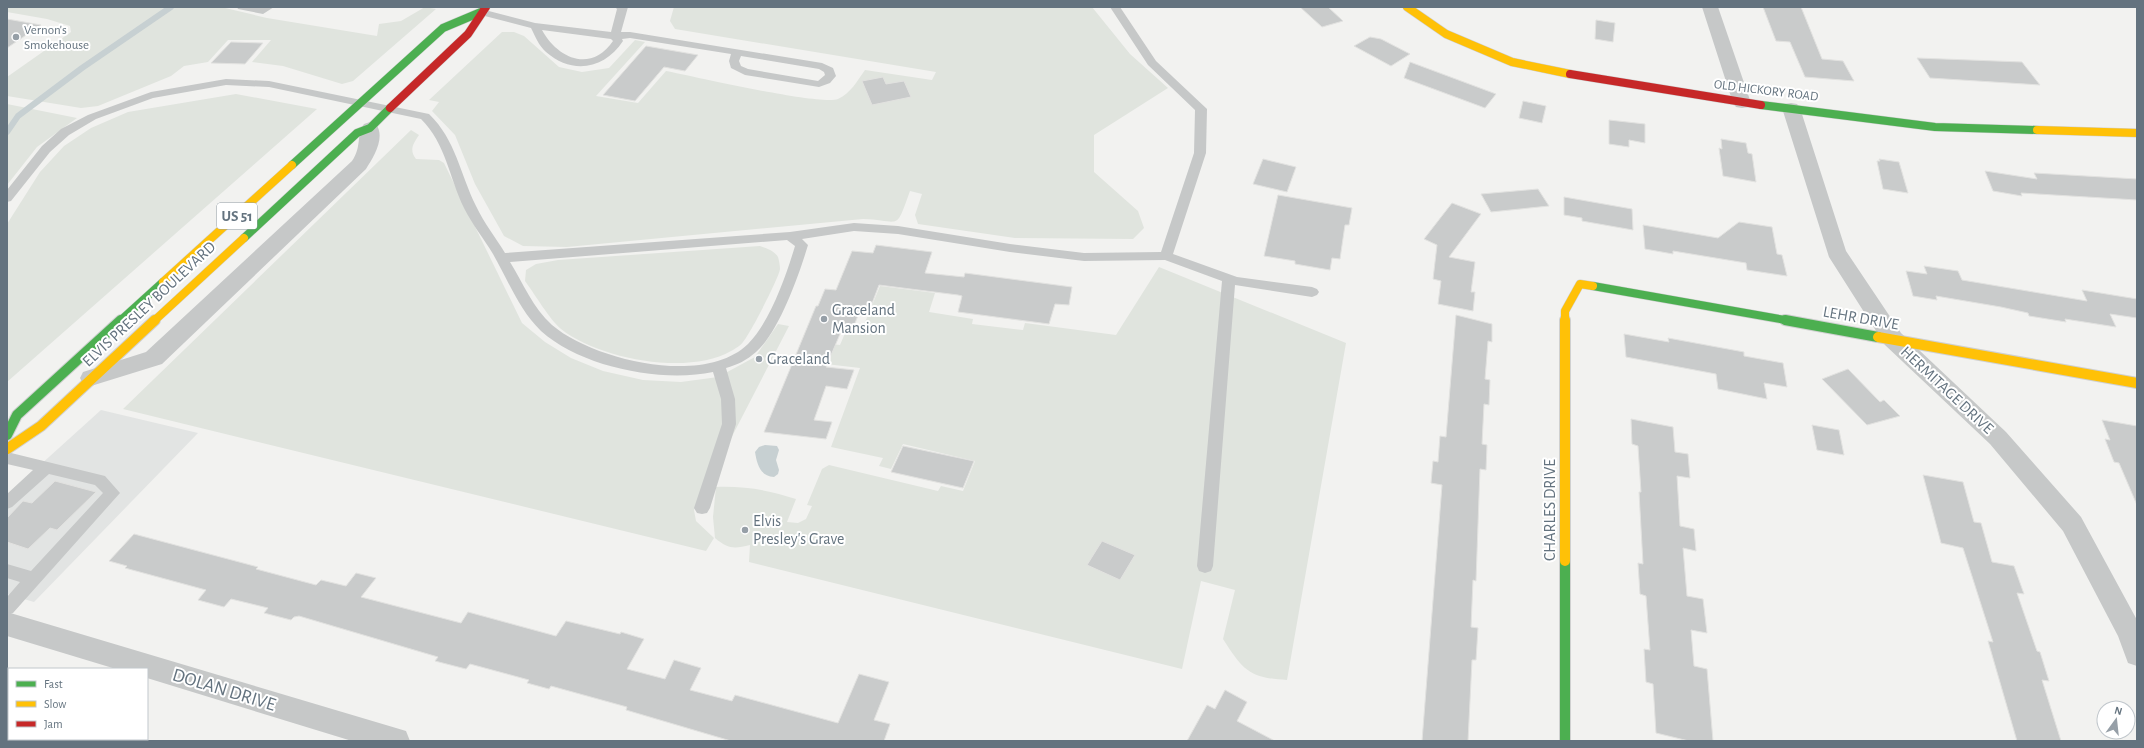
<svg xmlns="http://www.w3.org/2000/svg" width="2144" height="748" font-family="'Alegreya Sans',sans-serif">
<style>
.built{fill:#e2e4e3}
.green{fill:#e0e4de}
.water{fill:#c7d0d2}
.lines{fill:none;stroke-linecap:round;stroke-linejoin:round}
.stream{stroke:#c7d0d2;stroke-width:6}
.building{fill:#c9cbcb;stroke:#e2e2e0}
.fast-far1-casing{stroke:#cfd0d0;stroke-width:9}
.fast-casing{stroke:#cfd0d0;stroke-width:12}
.slow-far1-casing{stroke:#cfd0d0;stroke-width:9}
.slow-casing{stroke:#cfd0d0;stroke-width:12}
.jam-casing{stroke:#cfd0d0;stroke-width:9}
.lane{fill:#c6c8c8;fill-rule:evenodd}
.street{fill:#c6c8c8;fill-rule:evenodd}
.fast-far1{stroke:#4caf50;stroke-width:8}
.fast{stroke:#4caf50;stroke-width:10}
.slow-far1{stroke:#ffc107;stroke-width:8}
.slow{stroke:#ffc107;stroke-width:10}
.jam{stroke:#c62828;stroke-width:8}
.poi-dot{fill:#969fa7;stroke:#fff;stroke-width:1.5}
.labels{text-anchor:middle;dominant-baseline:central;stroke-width:4;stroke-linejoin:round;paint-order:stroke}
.far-poi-label{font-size:13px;fill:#64737f;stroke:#fff;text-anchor:start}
.far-street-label{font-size:13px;fill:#64737f;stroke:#fff}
.shield{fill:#fff;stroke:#929da5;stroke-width:1}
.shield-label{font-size:15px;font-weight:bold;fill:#64737f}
.street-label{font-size:16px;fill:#64737f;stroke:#fff}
.poi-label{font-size:16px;fill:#64737f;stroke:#fff;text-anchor:start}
.near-street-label{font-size:19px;fill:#64737f;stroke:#fff}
</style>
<rect width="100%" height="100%" fill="#f2f2f0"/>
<path class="built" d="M 101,410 L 198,433 L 34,602 L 7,594 L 7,495 Z"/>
<path class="green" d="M 7,7 L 221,7 L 267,18 L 377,36 L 379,24 L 401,21 L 425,7 L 436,9 L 353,81 L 342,84 L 283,66 L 252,62 L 271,40 L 228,40 L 208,62 L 184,66 L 171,76 L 98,106 L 81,108 L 7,96 L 7,77 L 71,32 L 70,26 L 47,19 L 7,12 Z
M 674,7 L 1092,7 L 1130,54 L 1168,88 L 1094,135 L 1094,172 L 1138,211 L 1144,228 L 1133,239 L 1015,238 L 918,224 L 915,215 L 922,194 L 910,191 C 895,233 901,220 863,219 L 567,247 L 523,246 L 504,236 L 475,184 L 455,135 L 432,111 L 439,102 L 429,100 L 502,32 L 514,32 L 524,36 L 559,67 L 582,72 L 609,68 L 635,40 L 645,42 L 596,96 L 638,103 L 666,71 C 692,76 820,106 838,99 C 851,93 857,81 865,70 L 932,80 L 936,72 L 675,29 L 670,21 Z
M 236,94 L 317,109 L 7,382 L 7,224 L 40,172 L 64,146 L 91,128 L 128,112 Z
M 7,104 L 77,118 L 37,147 L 7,185 Z
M 411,130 L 419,135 C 413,144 409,150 416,159 L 439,160 L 444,163 L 522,323 L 545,342 L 571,358 L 603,371 L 643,380 L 681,382 L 718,377 L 755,357 L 778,324 L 789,326 L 694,510 L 696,521 L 714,538 L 706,551 L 123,409 Z
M 760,246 C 766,248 775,251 778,257 C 779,260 780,266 780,269 C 779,278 750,334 743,342 C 741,345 735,349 731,351 C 688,376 599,359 561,329 C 550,320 534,293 525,281 L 526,270 L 536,264 L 558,260 Z
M 1159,267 L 1346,343 L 1287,680 C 1249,678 1243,670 1223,639 L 1235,590 L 1201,581 L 1182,669 L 749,562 L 750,545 C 734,549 728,549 715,538 L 713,517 L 716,487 C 745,486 769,490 796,499 L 787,522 L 798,523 L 806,519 L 812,506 L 807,505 L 822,469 L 829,465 L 938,491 L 941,486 L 963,491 L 975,461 L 903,444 L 891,469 L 879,466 L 883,458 L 831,447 L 860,368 L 817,363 L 824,343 L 840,345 L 846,331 L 861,332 L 880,286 L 935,293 L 929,312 L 973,319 L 972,324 L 1023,330 L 1025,323 L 1116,335 Z"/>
<path class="water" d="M 765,445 L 777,446 L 779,450 L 776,460 L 779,470 L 778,474 L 774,477 C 760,476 757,464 755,452 L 759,447 Z"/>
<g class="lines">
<path class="stream" d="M 7,132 L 18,116 L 82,68 L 171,7"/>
</g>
<path class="building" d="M 1300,7 L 1328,7 L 1343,21 L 1322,27 Z
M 1763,7 L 1801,7 L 1822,59 L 1843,61 L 1854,81 L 1805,77 L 1790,42 L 1776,41 Z
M 7,19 L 41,25 L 7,48 Z
M 1596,20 L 1615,23 L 1613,42 L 1595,39 Z
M 1370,37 L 1381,39 L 1410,54 L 1391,66 L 1354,46 Z
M 231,42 L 263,43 L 245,64 L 211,63 Z
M 646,46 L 698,55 L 685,71 L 664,67 L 635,101 L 603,95 Z
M 1917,58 L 2022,62 L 2040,85 L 1930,78 Z
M 1410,62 L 1496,94 L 1485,108 L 1404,78 Z
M 883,77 L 886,84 L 904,81 L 911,97 L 872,105 L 862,81 Z
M 1523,101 L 1546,106 L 1542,123 L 1519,118 Z
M 1609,120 L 1645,124 L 1645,143 L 1629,140 L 1629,147 L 1609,144 Z
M 1721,139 L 1746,143 L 1748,153 L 1752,154 L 1756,182 L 1723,176 L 1719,148 L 1722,149 Z
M 1263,159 L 1296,167 L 1287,192 L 1253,184 Z
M 1879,159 L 1899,162 L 1908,193 L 1883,189 L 1877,161 L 1880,161 Z
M 1985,171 L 2037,179 L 2034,173 L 2137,179 L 2137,200 L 2021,193 L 2022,196 L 1993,191 Z
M 1538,189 L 1549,206 L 1491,212 L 1481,194 Z
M 1278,195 L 1352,208 L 1349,225 L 1345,225 L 1340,259 L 1332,258 L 1330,270 L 1295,264 L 1295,261 L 1264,256 Z
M 1564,197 L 1632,209 L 1633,230 L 1582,221 L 1582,218 L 1564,215 Z
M 1452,203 L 1481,214 L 1449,257 L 1475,262 L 1471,292 L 1475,292 L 1473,311 L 1438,304 L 1441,281 L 1433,279 L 1437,245 L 1424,239 Z
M 1739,222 L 1772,227 L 1777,254 L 1782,255 L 1787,276 L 1747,270 L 1746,263 L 1673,251 L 1673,254 L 1645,249 L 1643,225 L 1718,238 Z
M 876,245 L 932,252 L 925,273 L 964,277 L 965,273 L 1072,287 L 1069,305 L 1055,304 L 1049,324 L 958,312 L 962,296 L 958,295 L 879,285 L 868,314 L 859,313 L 853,328 L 843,327 L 826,367 L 854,370 L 847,389 L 826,386 L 814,420 L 832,422 L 826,439 L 764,432 L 816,306 L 818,306 L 825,289 L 836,290 L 852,251 L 873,253 Z
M 1924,266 L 1958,271 L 1962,280 L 2087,301 L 2082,290 L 2137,299 L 2137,318 L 2110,314 L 2116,327 L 2065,319 L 2066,322 L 2029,316 L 2028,313 L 2001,307 L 1936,296 L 1937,300 L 1913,296 L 1906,271 L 1927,274 Z
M 1456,315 L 1492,324 L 1492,342 L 1488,341 L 1485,379 L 1490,380 L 1489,405 L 1484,404 L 1482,444 L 1487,445 L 1486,470 L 1480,469 L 1476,581 L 1473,580 L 1471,627 L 1478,628 L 1476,660 L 1472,660 L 1468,741 L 1422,741 L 1442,485 L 1431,483 L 1433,461 L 1438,462 L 1440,436 L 1446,437 Z
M 1624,334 L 1669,342 L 1668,338 L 1744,352 L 1744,356 L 1783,363 L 1787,387 L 1764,383 L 1767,399 L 1718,389 L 1716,374 L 1626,357 Z
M 1848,369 L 1880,402 L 1884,400 L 1900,416 L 1867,425 L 1822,379 Z
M 1631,419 L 1673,427 L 1675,452 L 1688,454 L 1690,478 L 1677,476 L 1680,526 L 1694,529 L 1696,551 L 1683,548 L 1687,596 L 1703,599 L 1707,633 L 1691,630 L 1694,666 L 1707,669 L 1713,741 L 1689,741 L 1656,733 L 1653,684 L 1646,682 L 1644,649 L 1650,650 L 1646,596 L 1640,594 L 1638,563 L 1643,564 L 1639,492 L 1641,492 L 1638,446 L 1632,444 Z
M 2102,420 L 2137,426 L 2137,505 L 2119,463 L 2114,462 L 2105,439 L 2110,440 Z
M 1812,425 L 1839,430 L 1844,455 L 1817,450 Z
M 903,446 L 974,461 L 963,488 L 891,472 Z
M 1923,475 L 1963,482 L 1974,522 L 1981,523 L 1992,562 L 2014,566 L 2024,594 L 2017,593 L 2037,651 L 2040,652 L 2049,681 L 2042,680 L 2061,741 L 2017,741 L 1988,641 L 1993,642 L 1963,548 L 1941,543 Z
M 55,481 L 96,492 L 57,530 L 50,528 L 28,549 L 7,542 L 7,518 L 23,501 L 32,503 Z
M 134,534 L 258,567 L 256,569 L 316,585 L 321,580 L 346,586 L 356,573 L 376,578 L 361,597 L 461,623 L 468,612 L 556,636 L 566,621 L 620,634 L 621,632 L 644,639 L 627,669 L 665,679 L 674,660 L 701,668 L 690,690 L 732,701 L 735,695 L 838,723 L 859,674 L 889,682 L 874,720 L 890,724 L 884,741 L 731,741 L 626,710 L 627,707 L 551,686 L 549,689 L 527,683 L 529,680 L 470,664 L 466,669 L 435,661 L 438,657 L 299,616 L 294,617 L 291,620 L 264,613 L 268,608 L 231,599 L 224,607 L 198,600 L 206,590 L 125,568 L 127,566 L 109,561 Z
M 1102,541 L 1135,555 L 1120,580 L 1087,565 Z
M 1225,690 L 1247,702 L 1237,721 L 1275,741 L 1187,741 L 1207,705 L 1215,709 Z"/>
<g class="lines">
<g class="fast-far1-casing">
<path id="fast-far1" d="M 1761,105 L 1935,127 L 2037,130
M 292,165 L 443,28 L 481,12
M 244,238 L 357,133 L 370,128 L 390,108
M 1593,286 L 1791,321
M 120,321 L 163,282"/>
</g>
<g class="fast-casing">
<path id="fast" d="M 1785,320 L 1878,337
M 7,435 L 17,415 L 121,320
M 1565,561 L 1565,741"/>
</g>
<g class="slow-far1-casing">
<path id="slow-far1" d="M 1407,7 L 1446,34 L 1512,62 L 1570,74
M 2037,130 L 2137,133
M 163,282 L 292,165
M 154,321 L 244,238
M 1565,321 L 1565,311 L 1580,284 L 1593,286"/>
</g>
<g class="slow-casing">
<path id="slow" d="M 1565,320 L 1565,561
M 1878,337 L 2137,383
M 7,449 L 41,426 L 155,320"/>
</g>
<g class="jam-casing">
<path id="jam" d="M 1570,74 L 1761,105
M 390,108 L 468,34 L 486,7"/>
</g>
<path class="lane" d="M 237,7 L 274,7 L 263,14 L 238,9 Z
M 615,7 L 628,7 L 621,32 L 630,32 L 822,63 L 833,68 L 836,76 L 830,83 L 819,87 L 745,75 L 731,68 L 729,61 L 731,54 L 630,38 L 622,39 L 623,41 C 605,69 572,75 546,52 C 539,46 535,36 531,28 L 477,14 L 476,12 L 481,9 L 535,23 L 611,32 L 617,9 ZM 542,30 L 611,39 L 613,41 C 591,73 558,59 542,30 ZM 741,56 L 819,69 L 824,72 L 825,75 L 818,81 L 748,69 L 741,66 L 739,61 Z
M 1110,7 L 1120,7 L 1156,61 L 1207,109 L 1206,153 L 1173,254 L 1237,277 L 1312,287 L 1317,289 L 1319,292 L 1317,295 L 1312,297 L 1235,285 L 1213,566 L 1211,571 L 1205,573 L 1199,571 L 1197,566 L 1222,281 L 1165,260 L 1084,261 L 1010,252 L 898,234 L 854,231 L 802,239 L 808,245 C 799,275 779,332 756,352 C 747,360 737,365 726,368 L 735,399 L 736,424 L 710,508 L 707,513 L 702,514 L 697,513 L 694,508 L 722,424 L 721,399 L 713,372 C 661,383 581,367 541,331 C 519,310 508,280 493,254 C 484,239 472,224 464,208 C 449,177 446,144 421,119 L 269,87 L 226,85 L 153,98 L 96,119 L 69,135 L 50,152 L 11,201 L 7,202 L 7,190 L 42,146 L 61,129 L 88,115 L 151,92 L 226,79 L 269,81 L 429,114 C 456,140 460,174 476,206 C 484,223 496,238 505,253 L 790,232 L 854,223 L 898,226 L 1010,244 L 1084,253 L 1161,252 L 1194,153 L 1195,110 L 1148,65 ZM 787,240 L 795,246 C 786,276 770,322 748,344 C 704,387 593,360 552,325 C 533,308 523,283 510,262 Z
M 7,452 L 105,476 L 120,493 L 13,613 L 7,615 L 7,597 L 20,582 L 7,578 L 7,564 L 31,571 L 103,493 L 95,485 L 49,474 L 12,507 L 7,509 L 7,494 L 33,470 L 7,464 Z"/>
<path class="street" d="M 1702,7 L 1718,7 L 1751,103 L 1748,107 L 1742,108 L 1736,107 L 1733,103 Z
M 1791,103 L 1797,104 L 1800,108 L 1846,251 L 1901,333 L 2006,432 L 2081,517 L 2137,620 L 2137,666 L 2128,663 L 2118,636 L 2063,531 L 1990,444 L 1885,345 L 1829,257 L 1782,108 L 1785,104 Z
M 370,122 L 376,124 C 386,138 373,158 366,169 L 162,364 L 91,386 L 83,384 L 80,378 L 83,372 L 146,352 L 352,161 C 362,147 356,135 364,124 Z
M 7,612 L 396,728 L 406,731 L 410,741 L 352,741 L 147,678 L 147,669 L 116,669 L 7,636 Z"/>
<use href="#fast-far1" class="fast-far1"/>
<use href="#fast" class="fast"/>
<use href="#slow-far1" class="slow-far1"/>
<use href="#slow" class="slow"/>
<use href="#jam" class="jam"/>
</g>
<g class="poi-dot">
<circle cx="16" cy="37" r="4"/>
<circle cx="824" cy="319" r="4"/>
<circle cx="759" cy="359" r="4"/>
<circle cx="745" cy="530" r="4"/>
</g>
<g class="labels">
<g class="far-poi-label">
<text x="24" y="30">Vernon's<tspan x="24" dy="15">Smokehouse</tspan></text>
</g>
<g class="far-street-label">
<text transform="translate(1766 91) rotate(7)">OLD HICKORY ROAD</text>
</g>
<rect class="shield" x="217" y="203" width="40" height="26" rx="3"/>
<g class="shield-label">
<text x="237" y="216">US 51</text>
</g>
<g class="street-label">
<text transform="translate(149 304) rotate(-43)">ELVIS PRESLEY BOULEVARD</text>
<text transform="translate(1861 318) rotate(10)">LEHR DRIVE</text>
<text transform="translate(1947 390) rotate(43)">HERMITAGE DRIVE</text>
<text transform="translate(1550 510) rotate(-90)">CHARLES DRIVE</text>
</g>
<g class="poi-label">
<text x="832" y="310">Graceland<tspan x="832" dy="18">Mansion</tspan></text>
<text x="767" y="359">Graceland</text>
<text x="753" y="521">Elvis<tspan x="753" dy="18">Presley's Grave</tspan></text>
</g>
<g class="near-street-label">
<text transform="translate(224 690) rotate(17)">DOLAN DRIVE</text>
</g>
</g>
<rect width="2144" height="748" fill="none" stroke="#64737f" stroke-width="16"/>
<rect x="8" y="668" width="140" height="72" fill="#ffffff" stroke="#c1c7cc"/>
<rect x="16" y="681" width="20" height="6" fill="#4caf50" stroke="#c1c7cc"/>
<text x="44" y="688" font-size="12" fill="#64737f">Fast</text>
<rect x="16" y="701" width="20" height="6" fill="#ffc107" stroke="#c1c7cc"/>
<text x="44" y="708" font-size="12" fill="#64737f">Slow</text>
<rect x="16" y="721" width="20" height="6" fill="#c62828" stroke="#c1c7cc"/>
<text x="44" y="728" font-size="12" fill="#64737f">Jam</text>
<g transform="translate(2116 720) rotate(15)"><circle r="19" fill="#ffffff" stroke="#c1c7cc"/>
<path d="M0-3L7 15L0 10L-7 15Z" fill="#969fa7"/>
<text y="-6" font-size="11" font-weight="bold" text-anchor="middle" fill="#64737f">N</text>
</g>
</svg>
